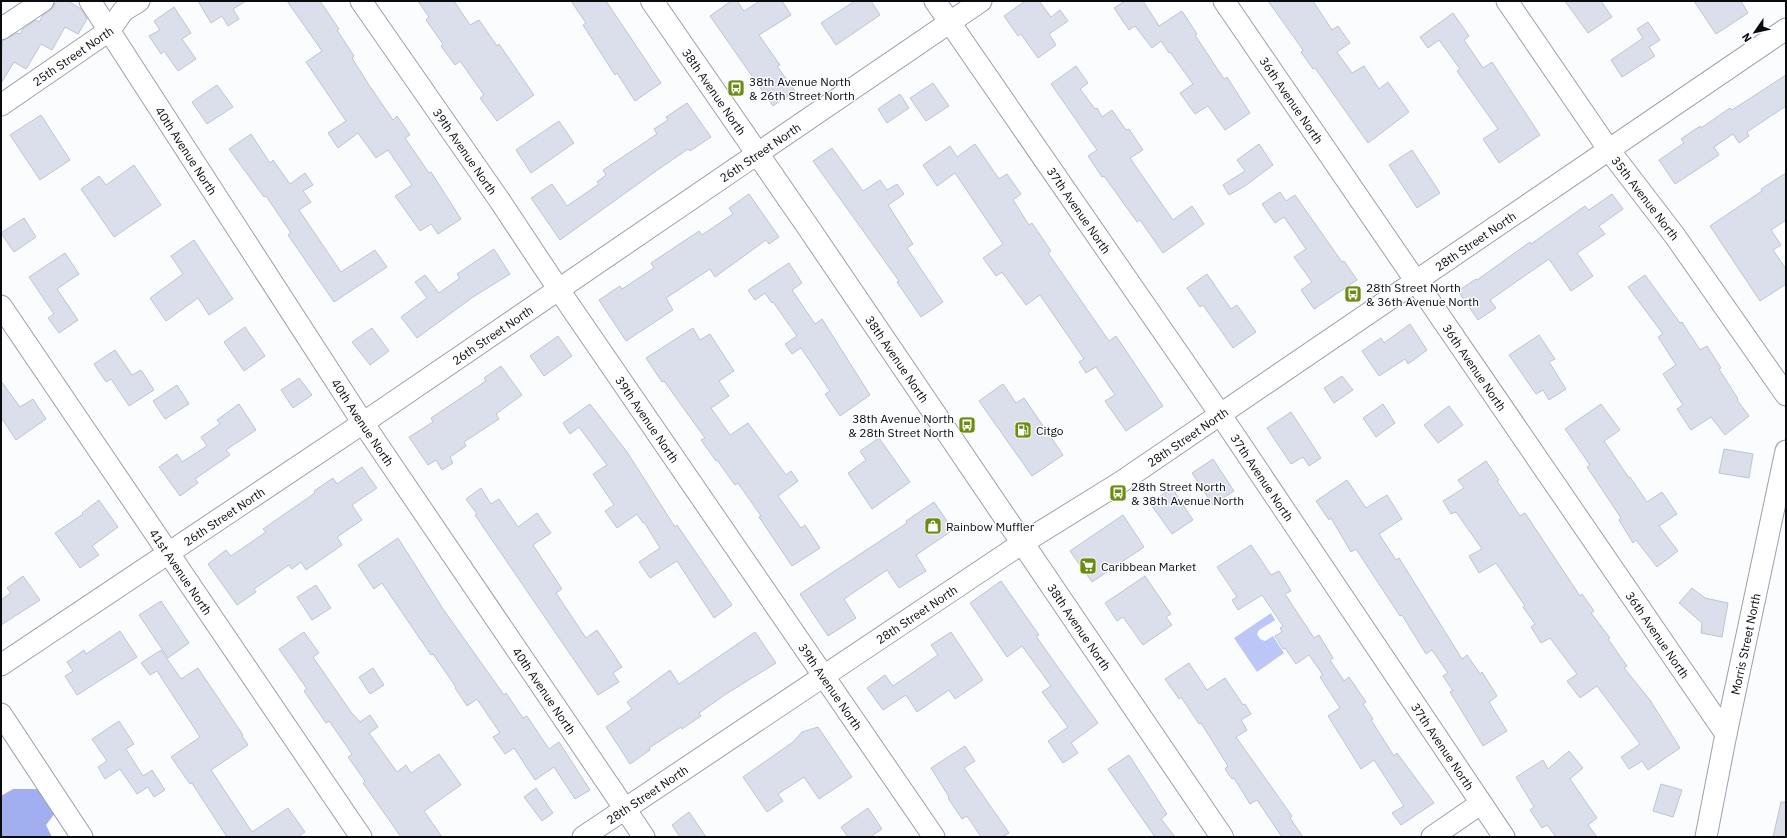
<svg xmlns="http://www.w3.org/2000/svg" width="1787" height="838" font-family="'IBM Plex Sans',sans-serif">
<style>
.green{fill:#bcc7f7}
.water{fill:#a1aff1}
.building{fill:#dbdfec;stroke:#c0c3d1}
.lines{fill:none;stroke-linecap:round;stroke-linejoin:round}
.minor-casing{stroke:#9da0ad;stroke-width:23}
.major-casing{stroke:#9da0ad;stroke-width:24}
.minor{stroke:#fff;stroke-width:21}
.major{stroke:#fff;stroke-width:22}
.labels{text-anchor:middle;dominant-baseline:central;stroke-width:3;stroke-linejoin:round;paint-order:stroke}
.street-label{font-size:12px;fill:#0a0b0f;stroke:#fbfcfe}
.poi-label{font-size:12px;fill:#0a0b0f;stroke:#fbfcfe;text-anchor:start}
</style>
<rect width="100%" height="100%" fill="#fbfcfe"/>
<path class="green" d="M 1271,613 L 1275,620 L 1259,630 L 1257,634 L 1260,639 L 1265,641 L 1273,636 L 1284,653 L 1257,672 L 1234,638 Z"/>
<path class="water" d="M 13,789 L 40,789 L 55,813 L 46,825 L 52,837 L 1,837 L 1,796 Z"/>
<path class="building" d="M 55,1 L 68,1 L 81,9 L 87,19 L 78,34 L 65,27 L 52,50 L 41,44 L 26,69 L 14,62 L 1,83 L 2,41 L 17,33 L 20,34 L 23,29 L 36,20 L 39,22 L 43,15 L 54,7 Z
M 198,1 L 246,1 L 233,9 L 239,19 L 228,26 L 222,16 L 211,23 Z
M 287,1 L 320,1 L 339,29 L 337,30 L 354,56 L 352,58 L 369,85 L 393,120 L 397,116 L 410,135 L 405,138 L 429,173 L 431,172 L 461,219 L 438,234 L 431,224 L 420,231 L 395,196 L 412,185 L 388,150 L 376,158 L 358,133 L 338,148 L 328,133 L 346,121 L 306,62 L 322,51 Z
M 418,1 L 454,1 L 470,25 L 479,20 L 497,46 L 499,44 L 534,95 L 497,121 L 480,98 L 484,95 L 460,61 L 455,65 L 441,46 L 443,44 L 426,20 L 429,17 Z
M 571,1 L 606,1 L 661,83 L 635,101 L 617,73 L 615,75 L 583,25 L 586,23 Z
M 731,1 L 737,1 L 744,11 L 760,1 L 782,1 L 791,15 L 759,35 L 780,65 L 777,66 L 795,91 L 773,106 L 710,16 Z
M 855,1 L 871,1 L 880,15 L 836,45 L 821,23 Z
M 1025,1 L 1039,1 L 1051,17 L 1060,10 L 1068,21 L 1049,34 L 1056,45 L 1038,58 L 1021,34 L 1018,36 L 1004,16 Z
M 1125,1 L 1143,1 L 1159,26 L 1182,11 L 1197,34 L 1195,35 L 1224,79 L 1227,77 L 1250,113 L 1225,130 L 1208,106 L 1195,114 L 1180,93 L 1193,84 L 1170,52 L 1169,53 L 1161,41 L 1152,48 L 1135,26 L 1129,30 L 1114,8 Z
M 1268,1 L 1313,1 L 1332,30 L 1338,26 L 1350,43 L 1337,52 L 1352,73 L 1364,66 L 1379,89 L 1388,82 L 1409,112 L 1368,143 L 1315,68 L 1313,69 L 1301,52 L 1303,50 Z
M 1565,1 L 1601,1 L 1612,17 L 1588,33 Z
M 1694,1 L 1741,1 L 1748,13 L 1716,34 Z
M 174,7 L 191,33 L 182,39 L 196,59 L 178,71 L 164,51 L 161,54 L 149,36 L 160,30 L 154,21 Z
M 1453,13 L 1469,36 L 1464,40 L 1483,68 L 1492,62 L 1540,135 L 1499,163 L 1483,139 L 1498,129 L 1457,71 L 1460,69 L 1439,40 L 1428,48 L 1420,37 Z
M 1648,22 L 1660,40 L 1649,47 L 1655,56 L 1622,77 L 1611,60 L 1643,38 L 1637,29 Z
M 1076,66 L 1088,83 L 1080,89 L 1095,109 L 1097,108 L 1102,117 L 1112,110 L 1126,130 L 1129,129 L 1143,150 L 1130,158 L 1173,220 L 1192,206 L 1204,224 L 1163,253 L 1140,220 L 1137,222 L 1104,176 L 1102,177 L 1088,156 L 1097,150 L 1051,84 Z
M 1786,75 L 1786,106 L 1747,132 L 1749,136 L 1739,143 L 1733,134 L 1714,147 L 1719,155 L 1675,184 L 1659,160 L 1684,143 L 1681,139 L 1700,126 L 1701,128 L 1730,108 L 1732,110 Z
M 933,83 L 949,106 L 926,121 L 910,98 Z
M 217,85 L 233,107 L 207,124 L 192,102 Z
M 900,94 L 909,108 L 887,123 L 878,109 Z
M 687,103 L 711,137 L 690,151 L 688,149 L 656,171 L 560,240 L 531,198 L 552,184 L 567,206 L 599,184 L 597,182 L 606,175 L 603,170 L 657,134 L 654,129 L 668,120 L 666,117 Z
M 41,115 L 70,160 L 40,180 L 10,135 Z
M 559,121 L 574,143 L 531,173 L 516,150 Z
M 251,134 L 270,163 L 273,160 L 290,184 L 305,173 L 313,185 L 303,191 L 311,202 L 299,210 L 341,272 L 375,250 L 387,267 L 334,302 L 288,235 L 291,233 L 266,196 L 264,197 L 229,149 Z
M 975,144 L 999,179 L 1007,174 L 1021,194 L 1013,200 L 1029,225 L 1032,223 L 1051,251 L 1048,253 L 1109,341 L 1116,336 L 1163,406 L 1126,431 L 1105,401 L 1115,395 L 1096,367 L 1086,373 L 1079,362 L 1084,359 L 1040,295 L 1026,305 L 1002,272 L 996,276 L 983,258 L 1003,244 L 955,173 L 937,186 L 923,165 L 950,146 L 957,157 Z
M 1259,144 L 1273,165 L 1245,186 L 1229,195 L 1223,185 L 1245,171 L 1237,160 Z
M 832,148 L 863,191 L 880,180 L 887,190 L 897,184 L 904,194 L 888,205 L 913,244 L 907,248 L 943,302 L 921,317 L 897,282 L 899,281 L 813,161 Z
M 1412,150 L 1440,193 L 1417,208 L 1389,165 Z
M 134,165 L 161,205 L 114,237 L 81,189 L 99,176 L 106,185 Z
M 1786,173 L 1786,220 L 1771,230 L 1781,245 L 1773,250 L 1786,269 L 1786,284 L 1760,301 L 1710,226 L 1762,191 L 1761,189 Z
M 1280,192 L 1286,201 L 1295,195 L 1342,262 L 1344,261 L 1357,280 L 1314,309 L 1301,290 L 1312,282 L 1294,257 L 1306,249 L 1284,217 L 1275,223 L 1262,204 Z
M 749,194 L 779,237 L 769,244 L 766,240 L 715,277 L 710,269 L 666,298 L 673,310 L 626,341 L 599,300 L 620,286 L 622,289 L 654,268 L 651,263 L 699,231 L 702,235 L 733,214 L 729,208 Z
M 1612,194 L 1623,209 L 1599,226 L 1605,234 L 1577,253 L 1593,276 L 1571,291 L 1549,259 L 1490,300 L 1496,308 L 1478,320 L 1458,291 L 1476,279 L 1477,280 L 1530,242 L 1531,244 L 1585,206 L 1589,210 Z
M 24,218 L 36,237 L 14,252 L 1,233 Z
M 194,240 L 233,299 L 209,315 L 198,298 L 166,321 L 150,298 L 183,274 L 171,256 Z
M 494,249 L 510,274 L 473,297 L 417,338 L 401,317 L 427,298 L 415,282 L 425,275 L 439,293 L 460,278 L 457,274 Z
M 65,253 L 79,274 L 57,289 L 78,320 L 59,333 L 48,318 L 54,314 L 29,277 Z
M 789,263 L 802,283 L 792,290 L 815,324 L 822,319 L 870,395 L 840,416 L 825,394 L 830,391 L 801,348 L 792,354 L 785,344 L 797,336 L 773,302 L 772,303 L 765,293 L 755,300 L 748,290 Z
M 1207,274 L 1231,309 L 1237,305 L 1256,332 L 1233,348 L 1203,305 L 1200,307 L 1187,288 Z
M 1645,275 L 1680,323 L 1682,322 L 1700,350 L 1707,346 L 1721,368 L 1719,369 L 1738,399 L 1737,400 L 1749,416 L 1725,435 L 1711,417 L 1691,430 L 1677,409 L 1683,405 L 1663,374 L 1676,365 L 1658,337 L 1663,334 L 1628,287 Z
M 1410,324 L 1427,350 L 1408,364 L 1405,359 L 1379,376 L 1362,351 L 1381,338 L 1384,343 Z
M 245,327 L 265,356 L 244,371 L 224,342 Z
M 372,328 L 389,351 L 370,365 L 352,342 Z
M 693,328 L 700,340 L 710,334 L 734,371 L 719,381 L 729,396 L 711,408 L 730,435 L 748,423 L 786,475 L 791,471 L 798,481 L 778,496 L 801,528 L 805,525 L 820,548 L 792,566 L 759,517 L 761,516 L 738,483 L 735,485 L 717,460 L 716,461 L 701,440 L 705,438 L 664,381 L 662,382 L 646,358 Z
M 1539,335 L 1555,359 L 1549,362 L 1566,389 L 1549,400 L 1543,390 L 1536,394 L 1509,355 Z
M 558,336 L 572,356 L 544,376 L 530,356 Z
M 115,350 L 132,375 L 141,370 L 154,390 L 129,406 L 111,379 L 106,382 L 94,364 Z
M 501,366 L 522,395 L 496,414 L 499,419 L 464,442 L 466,446 L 450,457 L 453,463 L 442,470 L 436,460 L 428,465 L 409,437 L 433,422 L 431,418 L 486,381 L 484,378 Z
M 1342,376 L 1353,390 L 1334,403 L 1324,388 Z
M 299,378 L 312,395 L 293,408 L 281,390 Z
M 1,381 L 20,407 L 33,399 L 46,419 L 16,440 L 1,417 Z
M 1003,384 L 1016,403 L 1024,398 L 1063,455 L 1032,476 L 979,401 Z
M 177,385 L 189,404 L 165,419 L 153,401 Z
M 239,404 L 256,430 L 226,450 L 230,455 L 195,479 L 198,483 L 180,496 L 159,467 L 177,454 L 182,462 L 207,446 L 201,437 L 220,424 L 217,420 Z
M 590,404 L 627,452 L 675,527 L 677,525 L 732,605 L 714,618 L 677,561 L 650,578 L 639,562 L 660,548 L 644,522 L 643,523 L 637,514 L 617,528 L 605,511 L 614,505 L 593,474 L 607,465 L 579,427 L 570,434 L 563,423 Z
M 1383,404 L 1395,423 L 1376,437 L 1363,418 Z
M 1601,404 L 1620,430 L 1604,441 L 1629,478 L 1630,477 L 1647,502 L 1662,492 L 1677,514 L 1659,526 L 1678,551 L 1657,567 L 1636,540 L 1633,543 L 1619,520 L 1621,518 L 1587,467 L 1590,465 L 1565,429 Z
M 1449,406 L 1463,425 L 1438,443 L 1424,425 Z
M 1291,412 L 1321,458 L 1309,466 L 1303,457 L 1291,464 L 1267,428 Z
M 879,438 L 910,482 L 872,509 L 848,473 L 866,460 L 860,451 Z
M 1724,449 L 1753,454 L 1749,478 L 1719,473 Z
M 1213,459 L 1234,491 L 1213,505 L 1192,473 Z
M 1486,461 L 1499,480 L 1497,481 L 1520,516 L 1525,513 L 1580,596 L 1582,594 L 1594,611 L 1591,613 L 1610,638 L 1608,639 L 1627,666 L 1624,668 L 1650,700 L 1680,748 L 1648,770 L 1642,761 L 1629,769 L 1621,757 L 1640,744 L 1597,686 L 1580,698 L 1567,681 L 1577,674 L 1550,638 L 1541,643 L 1531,627 L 1535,624 L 1523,607 L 1525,606 L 1496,563 L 1479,573 L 1469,556 L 1482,549 L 1456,512 L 1451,514 L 1443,501 L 1464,488 L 1458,480 Z
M 362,467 L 377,488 L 352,505 L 362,520 L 337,537 L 342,545 L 306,570 L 301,562 L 292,569 L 289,565 L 254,589 L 256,592 L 237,605 L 208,564 L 226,550 L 231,556 L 266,532 L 263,529 L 315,493 L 314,491 L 333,478 L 337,484 Z
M 1347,480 L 1366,508 L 1387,495 L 1402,519 L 1379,534 L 1396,560 L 1399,558 L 1462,659 L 1467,655 L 1480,674 L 1482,672 L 1497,696 L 1489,702 L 1507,731 L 1483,746 L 1450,692 L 1453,691 L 1443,676 L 1448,673 L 1432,650 L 1426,654 L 1402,615 L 1400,616 L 1356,549 L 1351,552 L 1331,518 L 1329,520 L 1316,501 Z
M 481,488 L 491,504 L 499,499 L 518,527 L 537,513 L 551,533 L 533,545 L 562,589 L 556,593 L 586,638 L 597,630 L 622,667 L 613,673 L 619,682 L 598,695 L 475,515 L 477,514 L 466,499 Z
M 1172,488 L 1193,520 L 1172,534 L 1150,503 Z
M 99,500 L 118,527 L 92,546 L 99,555 L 80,568 L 55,533 L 83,514 L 82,513 Z
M 934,502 L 953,530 L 916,555 L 926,571 L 899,588 L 887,570 L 844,599 L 856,618 L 828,636 L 800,594 L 907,523 L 906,521 Z
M 1123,515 L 1144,547 L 1092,582 L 1070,551 Z
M 398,538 L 443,609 L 504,695 L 506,693 L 523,718 L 527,716 L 549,749 L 559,742 L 590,790 L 575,799 L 554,767 L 535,780 L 514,748 L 505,754 L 493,737 L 500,733 L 477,699 L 467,706 L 455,688 L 456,687 L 433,654 L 431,655 L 382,583 L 374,589 L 358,565 Z
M 1251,545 L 1271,575 L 1279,571 L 1291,591 L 1285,594 L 1314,638 L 1319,635 L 1333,658 L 1330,660 L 1344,681 L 1349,677 L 1366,702 L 1363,704 L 1373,719 L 1371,720 L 1394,756 L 1397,753 L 1434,803 L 1401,825 L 1392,813 L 1404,806 L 1374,760 L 1361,769 L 1328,716 L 1340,708 L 1320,677 L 1323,675 L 1309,655 L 1296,664 L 1285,648 L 1283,649 L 1275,636 L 1282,632 L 1280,628 L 1283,626 L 1262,595 L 1238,610 L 1232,600 L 1237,597 L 1217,567 Z
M 23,576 L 40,600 L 1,625 L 1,600 L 11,593 L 7,588 Z
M 1145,576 L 1171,614 L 1166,617 L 1172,625 L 1143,645 L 1123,617 L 1117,621 L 1105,603 Z
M 1001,581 L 1039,635 L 1036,636 L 1057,666 L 1098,723 L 1071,743 L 1078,753 L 1063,763 L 1048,741 L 1068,727 L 1042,692 L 1051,686 L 1022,646 L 1007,657 L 970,603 Z
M 316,585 L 331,608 L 312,620 L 297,597 Z
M 1692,588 L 1705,598 L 1728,603 L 1722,637 L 1701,633 L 1702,623 L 1679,603 Z
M 161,601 L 189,643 L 168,658 L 139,615 Z
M 120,631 L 137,657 L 77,695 L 65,676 L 73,671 L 67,662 L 84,650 L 86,654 Z
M 304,632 L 319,653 L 313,657 L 351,712 L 360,722 L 370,715 L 378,727 L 369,733 L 397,772 L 406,765 L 411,773 L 439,754 L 461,785 L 424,811 L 442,837 L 401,837 L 363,783 L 365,781 L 348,757 L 352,754 L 329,721 L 326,723 L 304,691 L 307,689 L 279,649 Z
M 755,632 L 776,663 L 726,694 L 699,713 L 701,716 L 682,729 L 681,727 L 649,748 L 650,750 L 630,764 L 606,727 L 632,709 L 627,702 L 670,670 L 679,684 Z
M 951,632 L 983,680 L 955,699 L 949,690 L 917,712 L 906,695 L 883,710 L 867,688 L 885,675 L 893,686 L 938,655 L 931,645 Z
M 161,650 L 181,679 L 198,668 L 243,735 L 242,736 L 248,745 L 211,770 L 252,832 L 288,808 L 305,832 L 298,837 L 227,837 L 192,783 L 190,784 L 171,757 L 200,737 L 157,671 L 150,675 L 141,663 Z
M 1189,663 L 1207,690 L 1225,678 L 1243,705 L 1245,704 L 1251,714 L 1241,720 L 1247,730 L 1236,737 L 1292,816 L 1290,818 L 1303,837 L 1282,837 L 1257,800 L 1250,804 L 1234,778 L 1232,779 L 1225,769 L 1228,766 L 1201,723 L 1199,724 L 1181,697 L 1179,699 L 1165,679 Z
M 373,668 L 384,685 L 370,694 L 359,677 Z
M 119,721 L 134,744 L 126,749 L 143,776 L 152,770 L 165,790 L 154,797 L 148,787 L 137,794 L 120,769 L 105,779 L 98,767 L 107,761 L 92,739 Z
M 818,727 L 852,777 L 819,799 L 804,777 L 778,794 L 783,801 L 767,812 L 743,777 L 793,742 L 802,732 Z
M 965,746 L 975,761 L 964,768 L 1009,833 L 1002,837 L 981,837 L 967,816 L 962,819 L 948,798 L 949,797 L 931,768 Z
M 1569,751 L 1583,768 L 1570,779 L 1597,818 L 1588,825 L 1597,837 L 1556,837 L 1547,825 L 1542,828 L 1530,810 L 1534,807 L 1516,777 L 1543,760 L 1548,769 Z
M 1129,755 L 1167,814 L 1161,819 L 1175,837 L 1155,837 L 1108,769 Z
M 1661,784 L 1682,790 L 1673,817 L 1653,811 Z
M 536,788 L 553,813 L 542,821 L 524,797 Z
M 1781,802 L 1786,802 L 1786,837 L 1773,837 Z
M 868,808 L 882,829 L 870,837 L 848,837 L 841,827 Z
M 689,812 L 706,837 L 680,837 L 672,825 Z"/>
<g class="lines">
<g class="minor-casing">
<g id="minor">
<path id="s1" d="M 90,1 L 363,423 L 644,837"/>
<path id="s2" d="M 361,1 L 500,201 L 559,290 L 934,837"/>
<path id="s3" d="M 935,1 L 1220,414 L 1504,837"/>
<path id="s4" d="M 1224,1 L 1726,734"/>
<path id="s5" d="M 1507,1 L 1609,150 L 1675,236 L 1786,395"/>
<path d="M 1,29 L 43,1"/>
<path id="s6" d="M 1,105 L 110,30 L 123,11 L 139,1"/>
<path id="s7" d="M 1,306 L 361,837"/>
<path id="s8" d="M 1,665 L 363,423 L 981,1"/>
<path d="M 1,714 L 82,837"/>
<path id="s9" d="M 583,837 L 1021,544 L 1121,482 L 1786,29"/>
<path d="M 1432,837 L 1480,804"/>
<path id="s10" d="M 1706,837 L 1726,734 L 1786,451"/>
</g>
</g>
<g class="major-casing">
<g id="major">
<path id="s11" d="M 652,1 L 806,224 L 1222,837"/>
</g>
</g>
<use href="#minor" class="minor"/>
<use href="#major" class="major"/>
</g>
<defs>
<g id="bus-square" transform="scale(0.9)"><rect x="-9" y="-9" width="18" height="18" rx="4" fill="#6b8c10" stroke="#fbfcfe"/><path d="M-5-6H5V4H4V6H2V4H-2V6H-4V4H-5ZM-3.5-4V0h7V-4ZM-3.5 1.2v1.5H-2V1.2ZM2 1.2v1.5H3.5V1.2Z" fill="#fff"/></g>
<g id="fuel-square" transform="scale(0.9)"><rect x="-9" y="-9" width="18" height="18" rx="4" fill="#6b8c10" stroke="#fbfcfe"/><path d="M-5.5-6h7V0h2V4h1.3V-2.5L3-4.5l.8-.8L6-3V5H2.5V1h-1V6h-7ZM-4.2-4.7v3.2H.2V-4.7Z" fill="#fff"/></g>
<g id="shop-square" transform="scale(0.9)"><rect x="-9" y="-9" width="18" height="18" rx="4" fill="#6b8c10" stroke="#fbfcfe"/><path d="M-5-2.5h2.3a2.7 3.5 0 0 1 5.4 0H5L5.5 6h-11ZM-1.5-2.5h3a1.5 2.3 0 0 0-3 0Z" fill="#fff"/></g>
<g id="supermarket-square" transform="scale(0.9)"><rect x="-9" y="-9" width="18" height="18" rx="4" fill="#6b8c10" stroke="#fbfcfe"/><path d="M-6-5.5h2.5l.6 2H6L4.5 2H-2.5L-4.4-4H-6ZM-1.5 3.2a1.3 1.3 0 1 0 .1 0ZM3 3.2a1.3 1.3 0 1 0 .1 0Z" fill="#fff"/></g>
</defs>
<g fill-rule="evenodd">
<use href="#bus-square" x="736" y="88"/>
<use href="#bus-square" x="1353" y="294"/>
<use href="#bus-square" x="967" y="425"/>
<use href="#fuel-square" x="1023" y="430"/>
<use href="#bus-square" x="1118" y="493"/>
<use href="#shop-square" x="933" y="526"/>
<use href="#supermarket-square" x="1088" y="566"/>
</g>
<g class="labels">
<g class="street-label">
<text stroke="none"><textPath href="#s6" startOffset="87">25th Street North</textPath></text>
<text stroke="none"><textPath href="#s11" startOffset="110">38th Avenue North</textPath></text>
<text stroke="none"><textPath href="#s4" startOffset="120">36th Avenue North</textPath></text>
<text stroke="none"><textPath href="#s1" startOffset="178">40th Avenue North</textPath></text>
<text stroke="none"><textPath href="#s2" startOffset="183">39th Avenue North</textPath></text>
<text stroke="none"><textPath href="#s8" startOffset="916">26th Street North</textPath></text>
<text stroke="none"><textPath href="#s5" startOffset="241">35th Avenue North</textPath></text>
<text stroke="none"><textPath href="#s3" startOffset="254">37th Avenue North</textPath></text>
<text stroke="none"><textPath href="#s9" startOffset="1073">28th Street North</textPath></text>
<text stroke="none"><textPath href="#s8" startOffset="592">26th Street North</textPath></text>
<text stroke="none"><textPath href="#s11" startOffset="434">38th Avenue North</textPath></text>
<text stroke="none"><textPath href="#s4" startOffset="444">36th Avenue North</textPath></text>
<text stroke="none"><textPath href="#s2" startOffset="507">39th Avenue North</textPath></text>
<text stroke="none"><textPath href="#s1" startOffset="502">40th Avenue North</textPath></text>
<text stroke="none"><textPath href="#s9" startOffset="725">28th Street North</textPath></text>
<text stroke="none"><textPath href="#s3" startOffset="578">37th Avenue North</textPath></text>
<text stroke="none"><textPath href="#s8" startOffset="268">26th Street North</textPath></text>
<text stroke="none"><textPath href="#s7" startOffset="321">41st Avenue North</textPath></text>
<text stroke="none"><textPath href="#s9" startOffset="401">28th Street North</textPath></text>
<text stroke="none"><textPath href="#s11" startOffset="758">38th Avenue North</textPath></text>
<text stroke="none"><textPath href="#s4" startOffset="768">36th Avenue North</textPath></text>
<text stroke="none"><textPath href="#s10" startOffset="197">Morris Street North</textPath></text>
<text stroke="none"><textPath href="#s2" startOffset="831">39th Avenue North</textPath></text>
<text stroke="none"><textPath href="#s1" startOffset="826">40th Avenue North</textPath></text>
<text stroke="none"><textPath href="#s3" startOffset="902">37th Avenue North</textPath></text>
<text stroke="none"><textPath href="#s9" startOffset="77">28th Street North</textPath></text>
</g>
<g class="poi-label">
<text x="749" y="81">38th Avenue North<tspan x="749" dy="14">&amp; 26th Street North</tspan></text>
<text x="1366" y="287">28th Street North<tspan x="1366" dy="14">&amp; 36th Avenue North</tspan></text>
<text x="954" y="418" text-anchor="end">38th Avenue North<tspan x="954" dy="14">&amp; 28th Street North</tspan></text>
<text x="1036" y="430">Citgo</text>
<text x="1131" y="486">28th Street North<tspan x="1131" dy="14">&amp; 38th Avenue North</tspan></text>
<text x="946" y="526">Rainbow Muffler</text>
<text x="1101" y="566">Caribbean Market</text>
</g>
</g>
<rect width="1787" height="838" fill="none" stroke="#0a0b0f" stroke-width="4"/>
<g transform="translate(1755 32) rotate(236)" stroke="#fbfcfe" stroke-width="3" paint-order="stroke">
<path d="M0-3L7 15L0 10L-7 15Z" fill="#0a0b0f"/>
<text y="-6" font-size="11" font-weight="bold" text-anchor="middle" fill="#0a0b0f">N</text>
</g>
</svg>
